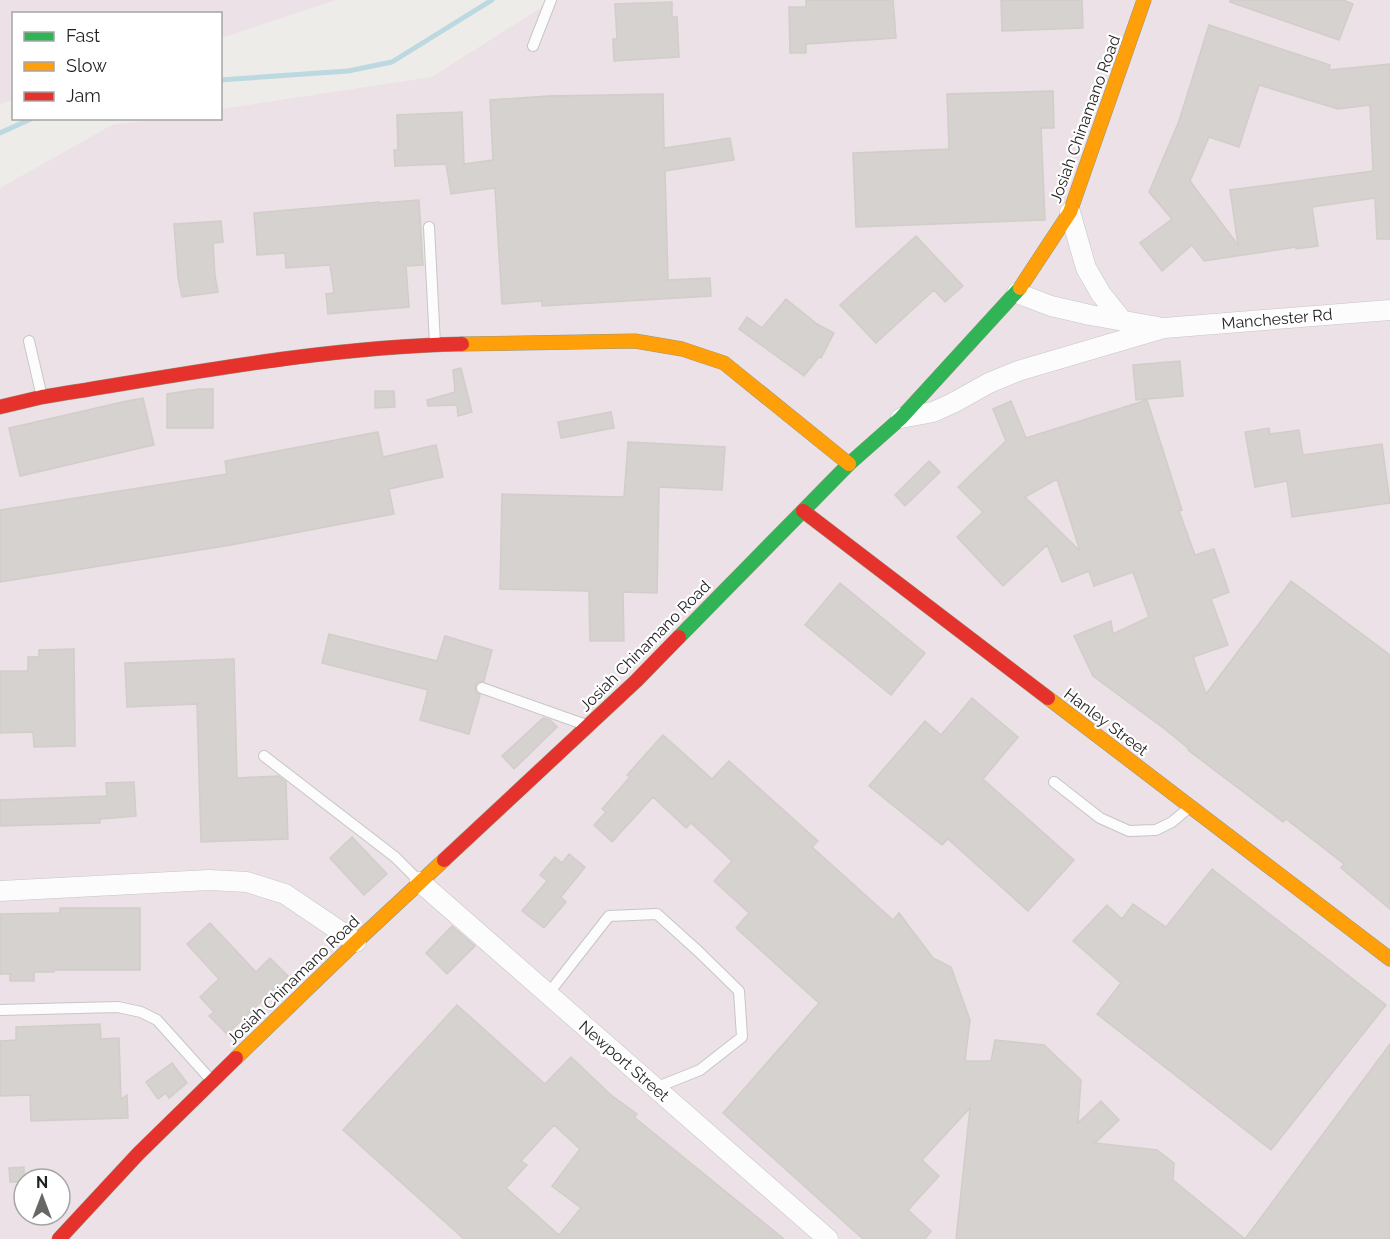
<svg xmlns="http://www.w3.org/2000/svg" width="1390" height="1239" font-family="Raleway,sans-serif">
<style>
.industrial{fill:#ebe1e6;fill-rule:evenodd}
.lines{fill:none;stroke-linecap:round;stroke-linejoin:round}
.stream{stroke:#bcd8e0;stroke-width:5}
.building{fill:#d5d2cf;stroke:#d1cec9;stroke-width:1.5;fill-rule:evenodd}
.lane-casing{stroke:#c6c6c4;stroke-width:12}
.street-casing{stroke:#c6c6c4;stroke-width:21}
.fast-casing{stroke:#959780;stroke-width:15}
.slow-casing{stroke:#959780;stroke-width:15}
.jam-casing{stroke:#959780;stroke-width:15}
.lane{stroke:#fcfcfc;stroke-width:10}
.street{stroke:#fcfcfc;stroke-width:20}
.fast{stroke:#30b455;stroke-width:14}
.slow{stroke:#ff9f0a;stroke-width:14}
.jam{stroke:#e5322d;stroke-width:14}
.labels{text-anchor:middle;dominant-baseline:central;stroke-width:4.5;stroke-linejoin:round;paint-order:stroke}
.street-label{font-size:16px;fill:#1f1f1f;stroke:#fff}
</style>
<rect width="100%" height="100%" fill="#eeece8"/>
<path class="industrial" d="M 0,0 L 336,0 L 221,38 L 220,14 L 14,14 L 13,100 L 0,104 Z
M 553,0 L 1390,0 L 1390,1239 L 0,1239 L 0,188 L 112,125 L 158,119 L 220,118 L 221,109 L 432,77 ZM 24,1179 L 60,1179 L 60,1215 L 24,1215 Z"/>
<g class="lines">
<path class="stream" d="M 220,80 L 348,71 L 392,62 L 492,0
M 0,133 L 33,118"/>
</g>
<path class="building" d="M 806,0 L 893,0 L 896,38 L 806,44 L 806,53 L 790,53 L 789,7 L 806,7 Z
M 1001,0 L 1082,0 L 1083,28 L 1002,31 Z
M 1230,0 L 1343,0 L 1353,4 L 1339,40 L 1230,2 Z
M 672,2 L 672,17 L 677,17 L 679,57 L 614,61 L 613,39 L 617,39 L 615,4 Z
M 1209,25 L 1330,65 L 1329,70 L 1390,64 L 1390,239 L 1377,239 L 1375,198 L 1312,207 L 1318,246 L 1296,249 L 1296,247 L 1204,261 L 1192,245 L 1162,271 L 1140,243 L 1172,219 L 1149,192 L 1179,121 ZM 1259,85 L 1338,109 L 1370,105 L 1373,171 L 1230,190 L 1238,245 L 1190,181 L 1209,137 L 1239,147 Z
M 1053,91 L 1054,128 L 1041,128 L 1045,220 L 856,227 L 853,153 L 949,149 L 947,94 Z
M 663,94 L 664,148 L 730,138 L 734,160 L 665,171 L 668,280 L 710,278 L 711,296 L 542,306 L 542,301 L 502,304 L 495,188 L 451,194 L 446,164 L 395,166 L 394,150 L 398,150 L 397,115 L 462,112 L 464,164 L 493,160 L 490,100 L 548,96 Z
M 419,200 L 423,265 L 406,266 L 409,307 L 328,314 L 326,294 L 334,293 L 330,265 L 286,268 L 285,253 L 257,255 L 254,213 L 379,202 L 379,203 Z
M 221,221 L 223,242 L 213,243 L 215,276 L 218,292 L 182,297 L 178,277 L 174,224 Z
M 916,236 L 963,286 L 945,302 L 934,290 L 876,343 L 840,305 Z
M 786,299 L 817,324 L 834,333 L 821,358 L 819,357 L 804,376 L 739,329 L 747,317 L 762,328 Z
M 1180,361 L 1183,396 L 1136,400 L 1133,365 Z
M 461,368 L 472,412 L 458,416 L 457,405 L 428,406 L 427,400 L 455,392 L 453,370 Z
M 199,389 L 213,389 L 213,428 L 167,428 L 167,394 Z
M 375,391 L 394,391 L 395,407 L 375,408 Z
M 143,398 L 154,445 L 20,476 L 9,428 L 127,401 Z
M 1147,400 L 1182,510 L 1179,511 L 1195,555 L 1214,549 L 1229,592 L 1211,599 L 1228,645 L 1193,657 L 1206,694 L 1291,581 L 1390,655 L 1390,909 L 1341,868 L 1344,864 L 1286,819 L 1283,822 L 1188,750 L 1189,749 L 1166,730 L 1093,676 L 1074,636 L 1111,621 L 1113,634 L 1149,617 L 1133,572 L 1094,586 L 1089,571 L 1062,582 L 1047,545 L 1003,586 L 957,537 L 983,512 L 958,487 L 1006,441 L 993,409 L 1011,401 L 1026,438 ZM 1057,479 L 1080,551 L 1025,497 Z
M 611,412 L 614,428 L 561,438 L 558,422 Z
M 1269,428 L 1270,434 L 1299,430 L 1303,455 L 1382,444 L 1390,503 L 1292,517 L 1287,481 L 1255,487 L 1245,432 Z
M 378,432 L 383,457 L 436,445 L 443,477 L 389,489 L 394,514 L 231,545 L 0,582 L 0,510 L 227,474 L 225,461 Z
M 628,442 L 725,447 L 722,490 L 659,487 L 657,593 L 623,592 L 624,641 L 590,641 L 589,591 L 500,589 L 502,494 L 624,497 Z
M 929,461 L 940,472 L 905,506 L 895,495 Z
M 840,583 L 925,653 L 891,695 L 805,625 Z
M 329,634 L 437,661 L 445,636 L 492,650 L 484,681 L 478,682 L 475,686 L 476,692 L 480,695 L 479,699 L 469,734 L 420,720 L 428,690 L 322,663 Z
M 74,649 L 75,746 L 34,747 L 33,732 L 0,733 L 0,671 L 28,671 L 28,657 L 39,657 L 39,650 Z
M 234,659 L 237,778 L 278,776 L 286,782 L 288,839 L 201,842 L 197,704 L 127,707 L 125,663 Z
M 972,698 L 1018,737 L 983,779 L 1074,860 L 1028,911 L 948,839 L 942,845 L 869,786 L 925,721 L 941,735 Z
M 543,718 L 550,720 L 557,727 L 514,769 L 502,756 Z
M 663,735 L 712,779 L 729,761 L 818,841 L 812,847 L 893,920 L 899,913 L 933,958 L 951,967 L 970,1020 L 965,1061 L 991,1061 L 995,1040 L 1044,1045 L 1081,1080 L 1078,1123 L 1101,1101 L 1119,1120 L 1095,1143 L 1157,1150 L 1174,1163 L 1173,1180 L 1245,1239 L 1390,1044 L 1390,1239 L 956,1239 L 970,1108 L 922,1160 L 939,1176 L 908,1210 L 931,1231 L 925,1239 L 863,1239 L 723,1113 L 819,1003 L 736,928 L 749,913 L 714,881 L 732,861 L 691,823 L 686,828 L 653,797 L 612,842 L 594,825 L 606,812 L 602,809 L 630,777 L 627,775 Z
M 134,782 L 136,816 L 100,819 L 100,823 L 0,826 L 0,800 L 107,796 L 106,783 Z
M 352,837 L 387,874 L 364,895 L 330,858 Z
M 569,854 L 585,867 L 561,897 L 566,902 L 544,928 L 522,911 L 547,881 L 540,875 L 555,857 L 562,863 Z
M 1212,869 L 1386,1005 L 1271,1150 L 1097,1014 L 1121,983 L 1073,941 L 1107,905 L 1122,919 L 1133,904 L 1166,927 Z
M 60,908 L 140,908 L 140,970 L 54,970 L 54,972 L 34,972 L 34,981 L 10,981 L 10,974 L 0,974 L 0,914 L 60,913 Z
M 210,923 L 256,972 L 270,958 L 288,976 L 227,1034 L 209,1016 L 214,1012 L 200,997 L 219,979 L 187,944 Z
M 452,926 L 475,946 L 447,974 L 426,953 Z
M 457,1005 L 545,1084 L 571,1057 L 611,1095 L 637,1114 L 634,1117 L 784,1239 L 464,1239 L 343,1130 ZM 554,1125 L 580,1149 L 552,1186 L 581,1208 L 559,1235 L 506,1188 L 527,1165 L 521,1161 Z
M 100,1024 L 101,1039 L 119,1038 L 121,1099 L 127,1095 L 128,1118 L 31,1121 L 30,1095 L 0,1096 L 0,1041 L 16,1040 L 16,1027 Z
M 172,1063 L 187,1083 L 169,1098 L 166,1093 L 158,1099 L 146,1082 Z
M 24,1167 L 24,1182 L 10,1182 L 9,1168 Z"/>
<g class="lines">
<g class="lane-casing">
<path id="lane" d="M 533,46 L 551,0
M 429,227 L 435,344
M 29,341 L 42,397
M 482,688 L 586,725
M 264,756 L 395,857 L 420,882
M 1054,782 L 1100,818 L 1129,831 L 1156,830 L 1172,822 L 1190,807
M 548,994 L 609,916 L 657,914 L 698,951 L 739,991 L 742,1037 L 700,1070 L 655,1088
M 0,1010 L 118,1007 L 141,1012 L 157,1020 L 212,1081"/>
</g>
<g class="street-casing">
<path id="street" d="M 1070,212 L 1086,268 L 1101,294 L 1121,319
M 1017,293 L 1051,306 L 1090,315 L 1158,327
M 901,418 L 933,412 L 953,403 L 989,383 L 1018,371 L 1164,328 L 1390,310
M 420,882 L 828,1239
M 0,891 L 209,880 L 247,882 L 285,894 L 356,942"/>
</g>
<g class="fast-casing">
<path id="fast" d="M 679,637 L 849,464 L 901,418 L 1020,288"/>
</g>
<g class="slow-casing">
<path id="slow" d="M 1020,288 L 1070,212 L 1144,0
M 462,344 L 635,341 L 682,349 L 724,363 L 849,464
M 1048,698 L 1390,959
M 236,1058 L 356,942 L 444,860"/>
</g>
<g class="jam-casing">
<path id="jam" d="M 0,407 L 42,397 C 181,375 321,347 462,344
M 803,511 L 1048,698
M 444,860 L 636,681 L 679,637
M 59,1239 L 138,1154 L 236,1058"/>
</g>
<use href="#lane" class="lane"/>
<use href="#street" class="street"/>
<use href="#fast" class="fast"/>
<use href="#slow" class="slow"/>
<use href="#jam" class="jam"/>
</g>
<g class="labels">
<g class="street-label">
<text transform="translate(1085 119) rotate(-70)">Josiah Chinamano Road</text>
<text transform="translate(1277 319) rotate(-5)">Manchester Rd</text>
<text transform="translate(645 646) rotate(-45)">Josiah Chinamano Road</text>
<text transform="translate(1106 722) rotate(37)">Hanley Street</text>
<text transform="translate(293 980) rotate(-44)">Josiah Chinamano Road</text>
<text transform="translate(624 1061) rotate(41)">Newport Street</text>
</g>
</g>
<rect x="12" y="12" width="210" height="108" fill="#ffffff" stroke="#a5a5a5" stroke-width="1.5"/>
<rect x="24" y="32" width="30" height="9" fill="#30b455" stroke="#a5a5a5" stroke-width="1.5"/>
<text x="66" y="42" font-size="18" fill="#1f1f1f">Fast</text>
<rect x="24" y="62" width="30" height="9" fill="#ff9f0a" stroke="#a5a5a5" stroke-width="1.5"/>
<text x="66" y="72" font-size="18" fill="#1f1f1f">Slow</text>
<rect x="24" y="92" width="30" height="9" fill="#e5322d" stroke="#a5a5a5" stroke-width="1.5"/>
<text x="66" y="102" font-size="18" fill="#1f1f1f">Jam</text>
<g transform="translate(42 1197)"><circle r="28" fill="#ffffff" stroke="#a5a5a5" stroke-width="1.5"/>
<path d="M0-4.5L10 22L0 15L-10 22Z" fill="#676765"/>
<text y="-9" font-size="16" font-weight="bold" text-anchor="middle" fill="#1f1f1f">N</text>
</g>
</svg>
